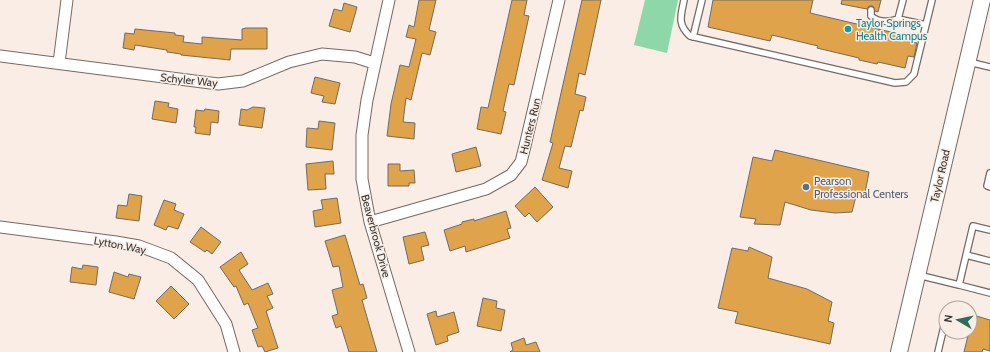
<svg xmlns="http://www.w3.org/2000/svg" width="990" height="352" font-family="Cabin,sans-serif">
<style>
.green{fill:#8dd7a8}
.building{fill:#dea34b;stroke:#726b63}
.lines{fill:none;stroke-linecap:round;stroke-linejoin:round}
.service-casing{stroke:#746964;stroke-width:8}
.minor-casing{stroke:#746964;stroke-width:13}
.secondary-casing{stroke:#746964;stroke-width:18}
.service{stroke:#fff;stroke-width:5.5}
.minor{stroke:#fff;stroke-width:11}
.secondary{stroke:#fff;stroke-width:16}
.culture-dot{fill:#0f9aa8;stroke:#f9ede6;stroke-width:1.5}
.service-dot{fill:#5c6f8a;stroke:#f9ede6;stroke-width:1.5}
.labels{text-anchor:middle;dominant-baseline:central;stroke-width:3;stroke-linejoin:round;paint-order:stroke}
.culture-label{font-size:11px;fill:#0d838f;stroke:#f9ede6;text-anchor:start}
.street-label{font-size:11px;fill:#3a3633;stroke:#f9ede6}
.service-label{font-size:11px;fill:#4e5e75;stroke:#f9ede6;text-anchor:start}
</style>
<rect width="100%" height="100%" fill="#f9ede6"/>
<path class="green" d="M 645,0 L 678,0 L 667,53 L 634,45 Z"/>
<path class="building" d="M 419,0 L 436,0 L 429,30 L 436,32 L 430,55 L 422,53 L 411,100 L 406,98 L 403,122 L 415,123 L 414,139 L 387,136 L 391,104 L 400,65 L 409,67 L 416,39 L 406,37 L 409,25 L 414,27 Z
M 512,0 L 527,0 L 524,15 L 529,16 L 514,85 L 509,84 L 503,111 L 506,112 L 501,134 L 477,129 L 481,107 L 488,108 Z
M 582,0 L 601,0 L 585,75 L 579,73 L 575,94 L 586,97 L 583,111 L 580,110 L 571,147 L 565,146 L 559,168 L 572,171 L 568,188 L 542,180 L 553,143 L 550,142 Z
M 713,0 L 813,0 L 810,13 L 912,37 L 911,42 L 917,43 L 914,57 L 908,56 L 905,68 L 878,62 L 877,64 L 859,60 L 859,58 L 817,48 L 818,46 L 772,35 L 770,41 L 708,27 Z
M 842,0 L 881,0 L 878,12 L 875,11 L 873,6 L 869,6 L 867,9 L 841,4 Z
M 344,3 L 357,7 L 350,32 L 329,26 L 334,9 L 342,11 Z
M 246,28 L 267,28 L 267,49 L 231,49 L 230,60 L 181,55 L 181,54 L 167,52 L 167,50 L 135,45 L 134,50 L 123,48 L 125,33 L 134,34 L 135,29 L 175,33 L 175,35 L 184,36 L 183,42 L 202,44 L 202,37 L 242,40 L 242,29 Z
M 315,77 L 340,83 L 335,104 L 322,102 L 324,96 L 311,93 Z
M 155,101 L 169,103 L 168,107 L 178,109 L 176,123 L 152,119 Z
M 253,107 L 265,108 L 262,128 L 239,125 L 241,109 L 247,110 Z
M 205,109 L 219,111 L 218,123 L 211,122 L 210,135 L 195,133 L 196,127 L 194,127 L 196,110 L 204,111 Z
M 319,121 L 335,123 L 332,150 L 306,147 L 307,128 L 318,129 Z
M 476,147 L 481,166 L 456,172 L 452,154 Z
M 775,150 L 869,172 L 865,193 L 857,192 L 852,212 L 835,213 L 811,210 L 785,202 L 780,225 L 754,224 L 756,219 L 740,217 L 753,157 L 772,161 Z
M 333,161 L 334,174 L 325,174 L 326,189 L 308,190 L 306,164 Z
M 388,164 L 400,164 L 400,171 L 414,170 L 415,183 L 409,183 L 409,186 L 388,186 Z
M 535,187 L 553,207 L 537,222 L 529,213 L 525,217 L 515,206 Z
M 129,194 L 142,196 L 139,221 L 116,218 L 118,205 L 127,206 Z
M 337,198 L 341,223 L 315,227 L 313,211 L 323,209 L 321,200 Z
M 164,200 L 176,204 L 174,210 L 184,214 L 178,229 L 168,226 L 166,230 L 154,225 Z
M 506,211 L 511,228 L 507,229 L 510,238 L 466,252 L 465,246 L 450,251 L 444,230 L 462,224 L 462,222 L 474,219 L 474,221 Z
M 201,227 L 221,242 L 212,254 L 207,250 L 205,252 L 190,242 Z
M 425,232 L 429,245 L 421,247 L 424,260 L 409,264 L 403,237 Z
M 345,235 L 360,285 L 363,284 L 367,298 L 362,300 L 377,352 L 349,352 L 341,326 L 336,328 L 332,316 L 338,314 L 332,290 L 343,287 L 339,266 L 333,267 L 325,241 Z
M 749,247 L 772,257 L 768,278 L 807,289 L 832,302 L 828,321 L 834,323 L 830,344 L 735,323 L 738,312 L 718,308 L 732,248 L 748,251 Z
M 241,252 L 248,264 L 239,270 L 252,290 L 268,283 L 273,294 L 267,296 L 273,308 L 266,311 L 278,348 L 265,352 L 262,346 L 258,347 L 252,330 L 258,328 L 248,303 L 244,305 L 236,286 L 234,287 L 220,267 Z
M 83,265 L 98,267 L 96,285 L 70,282 L 72,267 L 82,269 Z
M 114,272 L 128,277 L 129,274 L 141,277 L 134,299 L 109,292 Z
M 171,286 L 189,304 L 174,319 L 156,301 Z
M 483,298 L 497,301 L 496,308 L 505,310 L 501,331 L 477,326 Z
M 436,311 L 437,317 L 454,312 L 459,332 L 447,336 L 448,341 L 436,345 L 427,314 Z
M 973,315 L 990,320 L 990,351 L 983,349 L 982,352 L 964,352 Z
M 524,338 L 526,345 L 536,342 L 540,352 L 510,352 L 513,350 L 511,343 Z"/>
<g class="lines">
<g class="service-casing">
<path id="service" d="M 684,0 C 681,16 677,24 690,36 L 895,83 L 906,82 L 914,74 L 932,0
M 903,0 L 898,19 L 926,25
M 871,10 L 871,16 C 879,23 889,22 898,19
M 693,37 L 702,0
M 969,62 L 990,67
M 990,173 L 987,186 L 990,187
M 966,255 L 990,261
M 918,275 L 959,285 L 973,226 L 990,230
M 959,285 L 990,293
M 938,352 L 946,318"/>
</g>
<g class="minor-casing">
<path id="minor" d="M 389,0 L 367,100 L 362,135 L 362,179 L 370,222 L 409,352
M 0,56 L 218,84 L 243,81 L 289,62 L 322,54 L 355,57 L 374,63
M 59,63 L 67,0
M 370,222 L 486,189 L 511,175 L 521,162 L 525,146 L 559,0
M 0,227 L 116,242 L 139,246 L 171,258 L 198,280 L 226,324 L 234,352"/>
</g>
<g class="secondary-casing">
<path id="secondary" d="M 899,352 L 982,0"/>
</g>
<use href="#service" class="service"/>
<use href="#minor" class="minor"/>
<use href="#secondary" class="secondary"/>
</g>
<circle class="culture-dot" cx="848" cy="29" r="4"/>
<circle class="service-dot" cx="806" cy="187" r="4"/>
<g class="labels">
<g class="culture-label">
<text x="856" y="23">Taylor Springs<tspan x="856" dy="13">Health Campus</tspan></text>
</g>
<g class="street-label">
<text transform="translate(189 80) rotate(6)">Schyler Way</text>
<text transform="translate(530 126) rotate(-76)">Hunters Run</text>
<text transform="translate(940 176) rotate(-77)">Taylor Road</text>
<text transform="translate(376 236) rotate(75)">Beaverbrook Drive</text>
<text transform="translate(120 245) rotate(11)">Lytton Way</text>
</g>
<g class="service-label">
<text x="814" y="181">Pearson<tspan x="814" dy="13">Professional Centers</tspan></text>
</g>
</g>
<g transform="translate(958 320) rotate(279)"><circle r="19" fill="#f9ede6" stroke="#ada49e"/>
<path d="M0-3L7 15L0 10L-7 15Z" fill="#2d6d5c"/>
<text y="-6" font-size="11" font-weight="bold" text-anchor="middle" fill="#3a3633">N</text>
</g>
</svg>
